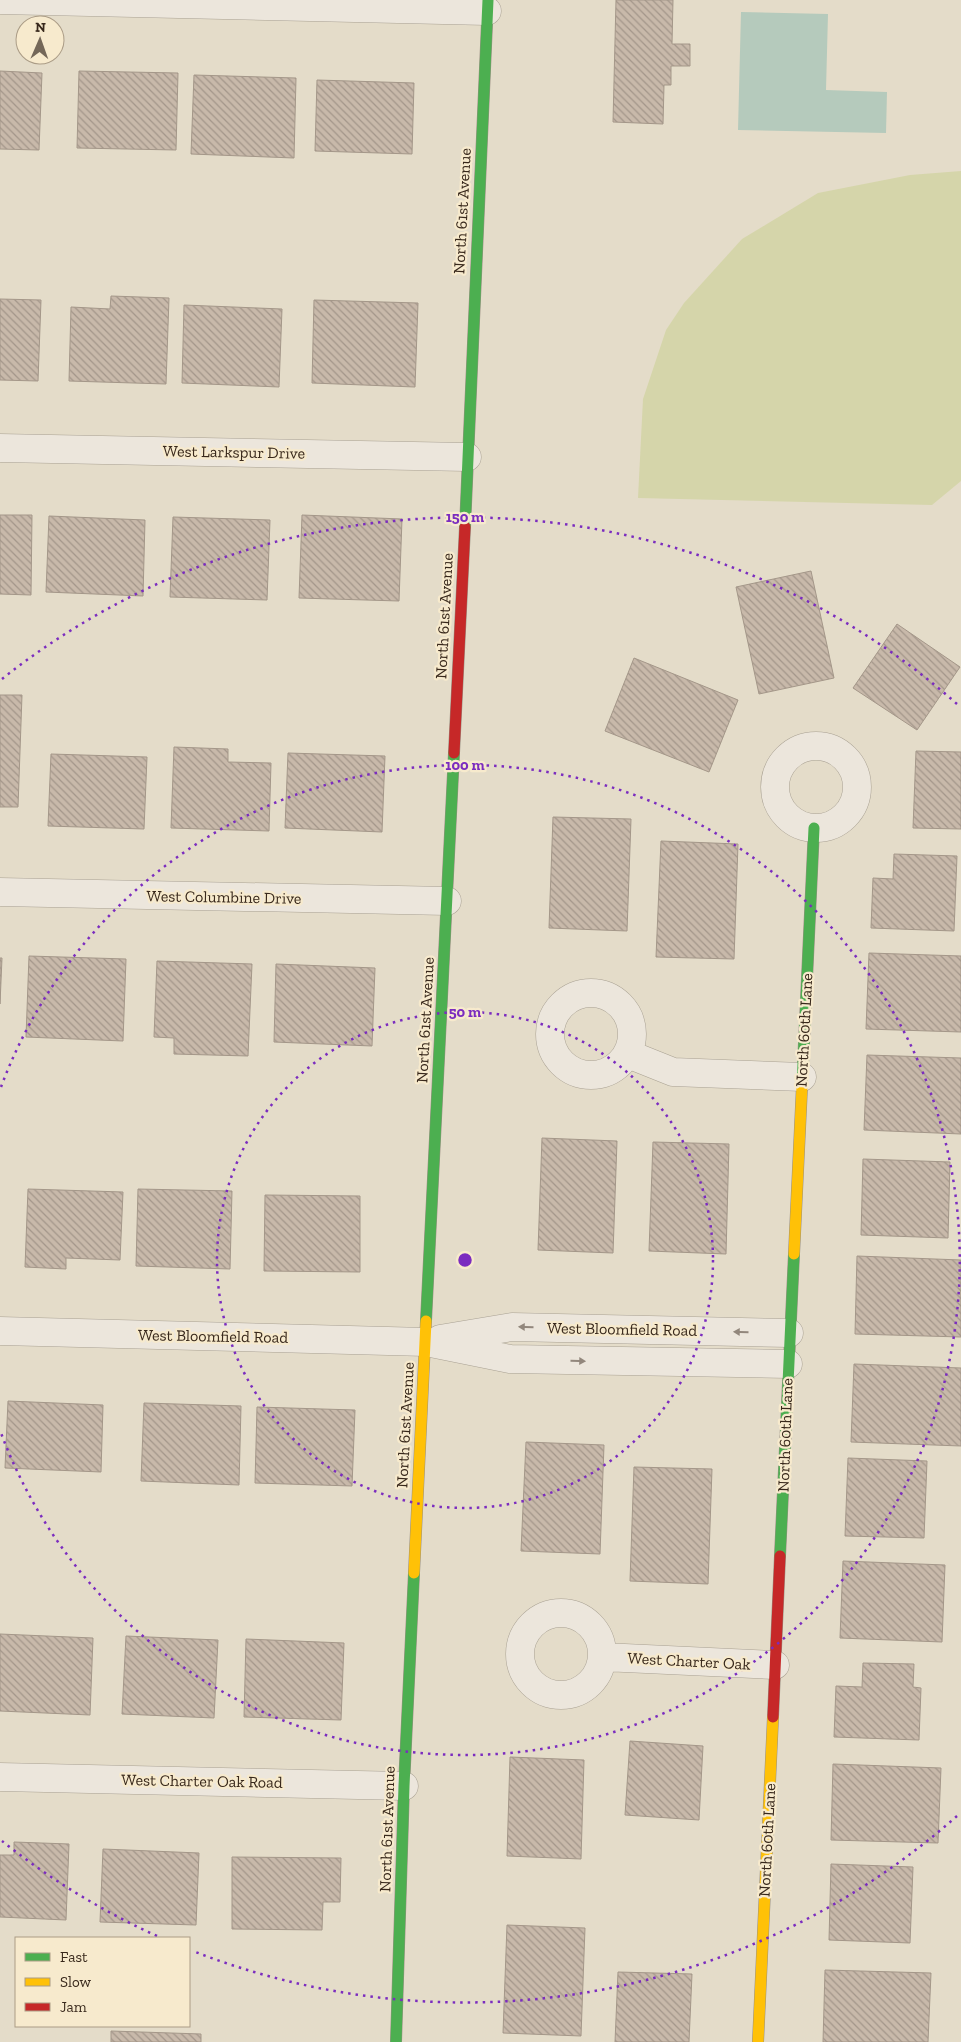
<svg xmlns="http://www.w3.org/2000/svg" width="961" height="2042" font-family="'Zilla Slab',serif">
<style>
.pitch{fill:#d5d5aa}
.water{fill:#b5cabc}
.building{fill:url(#building-back-hatch);stroke:#a49789}
.lines{fill:none;stroke-linecap:round;stroke-linejoin:round}
.street-casing{stroke:#a9a193;stroke-width:29}
.fast-casing{stroke:#999083;stroke-width:12}
.slow-casing{stroke:#999083;stroke-width:12}
.jam-casing{stroke:#999083;stroke-width:12}
.street{stroke:#ece6dc;stroke-width:28}
.fast{stroke:#4caf50;stroke-width:11}
.slow{stroke:#ffc107;stroke-width:11}
.jam{stroke:#c62828;stroke-width:11}
.oneway{fill:#92877c}
.ring{fill:none;stroke:#7b2cbf;stroke-width:2.5;stroke-dasharray:2.5 5}
.labels{text-anchor:middle;dominant-baseline:central;stroke-width:4.5;stroke-linejoin:round;paint-order:stroke}
.street-label{font-size:16px;fill:#38281b;stroke:#f7eacd}
.centre{fill:#7b2cbf;stroke:#f7eacd;stroke-width:2.5}
.ring-label{font-size:15px;text-anchor:middle;font-weight:bold;fill:#7b2cbf;stroke:#f7eacd;stroke-width:4.5;stroke-linejoin:round;paint-order:stroke}
</style>
<defs>
<pattern id="building-back-hatch" width="6" height="6" patternUnits="userSpaceOnUse" patternTransform="scale(1.25)"><rect width="6" height="6" fill="#c8b9aa"/><path d="M-1 5l2 2M0 0l6 6M5-1l2 2" fill="none" stroke="#a3968a"/></pattern>
</defs>
<rect width="100%" height="100%" fill="#e4dcc9"/>
<path class="pitch" d="M 961,171 L 961,481 L 932,505 L 638,498 L 643,399 L 666,330 L 684,303 L 742,239 L 818,193 L 910,175 Z"/>
<path class="water" d="M 741,12 L 828,14 L 826,90 L 887,92 L 886,133 L 738,130 Z"/>
<path class="building" d="M 616,0 L 673,0 L 672,44 L 690,44 L 690,66 L 671,66 L 671,85 L 664,85 L 663,124 L 613,122 Z
M 0,71 L 42,73 L 39,150 L 0,149 Z
M 79,71 L 178,73 L 176,150 L 77,148 Z
M 194,75 L 296,78 L 294,158 L 191,154 Z
M 317,80 L 414,83 L 412,154 L 315,151 Z
M 111,296 L 169,298 L 166,384 L 69,381 L 71,307 L 110,309 Z
M 0,299 L 41,300 L 38,381 L 0,380 Z
M 314,300 L 418,303 L 415,387 L 312,383 Z
M 184,305 L 282,309 L 279,387 L 182,383 Z
M 0,515 L 32,515 L 31,595 L 0,594 Z
M 302,515 L 402,519 L 399,601 L 299,598 Z
M 49,516 L 145,520 L 143,596 L 46,592 Z
M 173,517 L 270,520 L 267,600 L 170,597 Z
M 811,571 L 834,678 L 759,694 L 736,587 Z
M 897,624 L 960,667 L 917,730 L 853,688 Z
M 634,658 L 738,700 L 709,772 L 605,731 Z
M 0,695 L 22,695 L 18,807 L 0,807 Z
M 174,747 L 228,749 L 228,762 L 271,763 L 269,831 L 171,828 Z
M 916,751 L 961,752 L 961,829 L 913,828 Z
M 288,753 L 385,756 L 382,832 L 285,828 Z
M 51,754 L 147,757 L 144,829 L 48,826 Z
M 553,817 L 631,819 L 627,931 L 549,928 Z
M 661,841 L 738,844 L 734,959 L 656,957 Z
M 894,854 L 957,856 L 954,931 L 871,928 L 873,878 L 893,879 Z
M 869,953 L 961,956 L 961,1032 L 866,1029 Z
M 29,956 L 126,959 L 123,1041 L 26,1037 Z
M 0,958 L 2,958 L 0,1004 Z
M 157,961 L 252,964 L 248,1056 L 174,1054 L 174,1038 L 154,1037 Z
M 276,964 L 375,968 L 372,1046 L 274,1042 Z
M 867,1055 L 961,1058 L 961,1134 L 864,1130 Z
M 542,1138 L 617,1141 L 613,1253 L 538,1250 Z
M 653,1142 L 729,1144 L 726,1254 L 649,1251 Z
M 863,1159 L 950,1162 L 948,1238 L 861,1235 Z
M 28,1189 L 123,1192 L 120,1260 L 66,1258 L 66,1269 L 25,1267 Z
M 138,1189 L 232,1191 L 230,1269 L 136,1266 Z
M 265,1195 L 360,1196 L 360,1272 L 264,1271 Z
M 857,1256 L 961,1260 L 961,1337 L 855,1334 Z
M 854,1364 L 961,1368 L 961,1446 L 851,1442 Z
M 8,1401 L 103,1405 L 101,1472 L 5,1468 Z
M 144,1403 L 241,1406 L 239,1485 L 141,1481 Z
M 257,1407 L 355,1410 L 352,1486 L 255,1483 Z
M 526,1442 L 604,1445 L 600,1554 L 521,1551 Z
M 848,1458 L 927,1461 L 924,1538 L 845,1536 Z
M 634,1467 L 712,1469 L 708,1584 L 630,1581 Z
M 843,1561 L 945,1565 L 942,1642 L 840,1638 Z
M 0,1634 L 93,1638 L 90,1715 L 0,1711 Z
M 126,1636 L 218,1640 L 214,1718 L 122,1714 Z
M 246,1639 L 344,1643 L 341,1720 L 244,1717 Z
M 863,1663 L 914,1664 L 913,1687 L 921,1688 L 919,1740 L 834,1737 L 836,1686 L 862,1687 Z
M 630,1741 L 703,1746 L 699,1820 L 625,1815 Z
M 510,1757 L 584,1760 L 581,1859 L 507,1856 Z
M 833,1764 L 941,1768 L 938,1843 L 831,1840 Z
M 14,1842 L 69,1844 L 66,1920 L 0,1917 L 0,1855 L 14,1855 Z
M 103,1849 L 199,1853 L 196,1925 L 100,1922 Z
M 232,1857 L 341,1858 L 340,1902 L 323,1902 L 322,1930 L 232,1929 Z
M 831,1864 L 913,1867 L 910,1943 L 829,1940 Z
M 507,1925 L 585,1928 L 581,2036 L 503,2033 Z
M 825,1970 L 931,1973 L 928,2042 L 823,2042 Z
M 618,1972 L 692,1974 L 689,2042 L 615,2042 Z
M 111,2031 L 201,2034 L 201,2042 L 111,2042 Z"/>
<g class="lines">
<g class="street-casing">
<path id="street" d="M 0,0 L 487,11
M 0,448 L 467,457
M775 787a41 41 0 1 1 82 0a41 41 0 1 1-82 0Z
M 0,892 L 447,901
M550 1034a41 41 0 1 1 82 0a41 41 0 1 1-82 0Z
M 628,1054 L 673,1072 L 802,1077
M 0,1331 L 426,1342 L 510,1359 L 788,1364
M 440,1339 L 512,1327 L 789,1333
M520 1654a41 41 0 1 1 82 0a41 41 0 1 1-82 0Z
M 603,1657 L 775,1665
M 0,1777 L 404,1786"/>
</g>
<g class="fast-casing">
<path id="fast" d="M 465,527 L 488,0
M 802,1086 L 814,828
M 426,1321 L 454,753
M 780,1556 L 794,1254
M 396,2042 L 404,1786 L 414,1573"/>
</g>
<g class="slow-casing">
<path id="slow" d="M 794,1254 L 802,1086
M 414,1573 L 426,1321
M 758,2042 L 773,1717"/>
</g>
<g class="jam-casing">
<path id="jam" d="M 454,753 L 465,527
M 773,1717 L 780,1556"/>
</g>
<use href="#street" class="street"/>
<use href="#fast" class="fast"/>
<use href="#slow" class="slow"/>
<use href="#jam" class="jam"/>
</g>
<defs><path id="oneway-solid" d="M-6-.8H1V-3.2L6.5 0L1 3.2V.8H-6Z" transform="scale(1.25)"/></defs>
<g class="oneway">
<use href="#oneway-solid" transform="translate(526 1327) rotate(-179)"/>
<use href="#oneway-solid" transform="translate(741 1332) rotate(-179)"/>
<use href="#oneway-solid" transform="translate(578 1361) rotate(1)"/>
</g>
<g class="ring">
<circle cx="465" cy="1260" r="248"/>
<path d="M1 1087A495 495 0 1 1 1 1433"/>
<path d="M957 1816A743 743 0 0 1 193 1951M157 1936A743 743 0 0 1 2 1841M2 679A743 743 0 0 1 957 704"/>
</g>
<g class="labels">
<g class="street-label">
<text transform="translate(462 211) rotate(-87)">North 61st Avenue</text>
<text transform="translate(234 452) rotate(1)">West Larkspur Drive</text>
<text transform="translate(444 616) rotate(-87)">North 61st Avenue</text>
<text transform="translate(224 897) rotate(1)">West Columbine Drive</text>
<text transform="translate(425 1020) rotate(-87)">North 61st Avenue</text>
<text transform="translate(804 1030) rotate(-87)">North 60th Lane</text>
<text transform="translate(622 1329) rotate(1)">West Bloomfield Road</text>
<text transform="translate(213 1336) rotate(1)">West Bloomfield Road</text>
<text transform="translate(405 1425) rotate(-87)">North 61st Avenue</text>
<text transform="translate(785 1435) rotate(-88)">North 60th Lane</text>
<text transform="translate(689 1661) rotate(3)">West Charter Oak</text>
<text transform="translate(202 1781) rotate(1)">West Charter Oak Road</text>
<text transform="translate(387 1829) rotate(-88)">North 61st Avenue</text>
<text transform="translate(767 1840) rotate(-87)">North 60th Lane</text>
</g>
</g>
<circle cx="465" cy="1260" r="8" class="centre"/>
<g class="ring-label">
<text x="465" y="522">150 m</text>
<text x="465" y="770">100 m</text>
<text x="465" y="1017">50 m</text>
</g>
<rect x="15" y="1937" width="175" height="90" fill="#f7eacd" stroke="#ab9c86"/>
<rect x="25" y="1953" width="25" height="8" fill="#4caf50" stroke="#ab9c86"/>
<text x="60" y="1962" font-size="15" fill="#38281b">Fast</text>
<rect x="25" y="1978" width="25" height="8" fill="#ffc107" stroke="#ab9c86"/>
<text x="60" y="1987" font-size="15" fill="#38281b">Slow</text>
<rect x="25" y="2003" width="25" height="8" fill="#c62828" stroke="#ab9c86"/>
<text x="60" y="2012" font-size="15" fill="#38281b">Jam</text>
<g transform="translate(40 40) rotate(2)"><circle r="24" fill="#f7eacd" stroke="#ab9c86"/>
<path d="M0-4L9 19L0 12L-9 19Z" fill="#746758"/>
<text y="-8" font-size="14" font-weight="bold" text-anchor="middle" fill="#38281b">N</text>
</g>
</svg>
